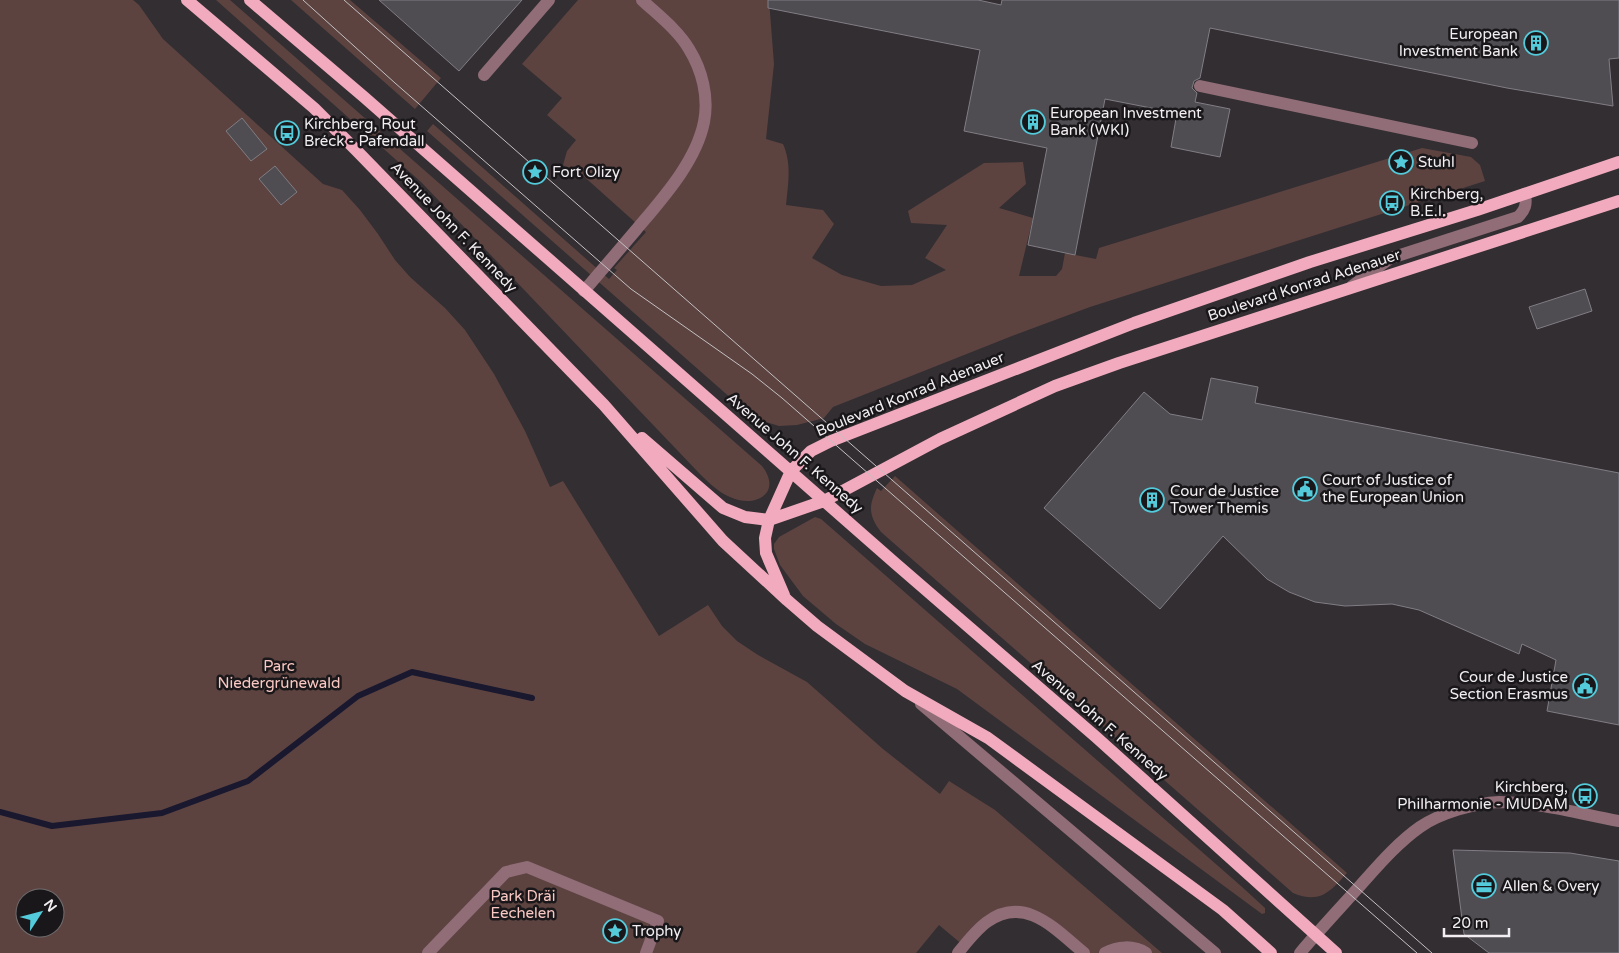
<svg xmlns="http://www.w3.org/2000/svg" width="1619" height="953" font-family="'Varela Round',sans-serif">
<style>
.green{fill:#5c4340;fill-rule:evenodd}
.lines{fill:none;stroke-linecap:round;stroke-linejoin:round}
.stream{stroke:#19182f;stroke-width:6}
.building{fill:#4f4c52;stroke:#817d84}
.minor{stroke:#906d77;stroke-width:12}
.major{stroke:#f1aabe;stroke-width:12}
.tram{stroke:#c4c0c3;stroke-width:1}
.labels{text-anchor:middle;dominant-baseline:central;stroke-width:5;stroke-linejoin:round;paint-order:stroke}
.poi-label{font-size:15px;fill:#f2eef1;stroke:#191719;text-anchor:start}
.street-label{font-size:15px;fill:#f2eef1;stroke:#191719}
.park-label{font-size:15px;fill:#fac8c2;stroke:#191719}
</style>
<rect width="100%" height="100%" fill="#332e32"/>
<path class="green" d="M 0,0 L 133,0 L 139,5 L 163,39 L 323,184 L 342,190 L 360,210 L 378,234 L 395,260 L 410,277 L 445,308 L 465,330 L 494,374 L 525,431 L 550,487 L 563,481 L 659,636 L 708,605 L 722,626 L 737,641 L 758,655 L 807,682 L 883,749 L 940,794 L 949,781 L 995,810 L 1162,953 L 1084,953 L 1046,921 L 999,914 L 964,946 L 939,925 L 916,953 L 0,953 ZM 25,898 L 55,898 L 55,928 L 25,928 Z
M 216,0 L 230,0 L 762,466 C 783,493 755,509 730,497 C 718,492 708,482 699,473 L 421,182 Z
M 291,0 L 350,0 L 441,78 L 415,109 Z
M 578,0 L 769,0 L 774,64 L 766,139 L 783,144 C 792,164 788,184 786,205 L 823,210 L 834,224 L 812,258 L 842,275 L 881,286 L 912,285 L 946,270 L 925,258 L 947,225 L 911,223 L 908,211 L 984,163 L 1023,162 L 1026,184 L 999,208 L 1033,218 L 1019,276 L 1056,276 L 1062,269 L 1065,253 L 1096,259 L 1099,248 L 1422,148 L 1471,157 L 1480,165 L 1485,181 L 1090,307 L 1012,336 L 833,407 L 824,418 L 797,425 L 779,426 L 760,420 L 741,407 L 427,131 L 433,124 L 609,279 L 617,270 L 614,268 L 646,232 L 580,173 L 571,172 L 563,165 L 567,151 L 576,140 L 547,115 L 562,98 L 522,64 Z
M 895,476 L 1347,873 C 1330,892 1320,904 1293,893 L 881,532 C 869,516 868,507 877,488 L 881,491 Z
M 815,517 L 821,519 L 1241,886 L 1265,908 L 1265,913 L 1262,914 L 957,689 L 865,644 L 836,624 L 803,596 L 780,565 L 774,549 L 774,544 L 779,537 Z"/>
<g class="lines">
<path class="stream" d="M 0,812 L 52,826 L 162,813 L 248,781 L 358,696 L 412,672 L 532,698"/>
</g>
<path class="building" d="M 379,0 L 522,0 L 459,71 Z
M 768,0 L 978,0 L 1001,5 L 1002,0 L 1619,0 L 1619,58 L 1609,59 L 1613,106 L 1507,88 L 1210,28 L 1200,78 L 1194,81 L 1192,88 L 1197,93 L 1195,102 L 1230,109 L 1220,157 L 1171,147 L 1177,113 L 1105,99 L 1075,255 L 1028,245 L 1047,148 L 964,131 L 980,50 L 768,8 Z
M 242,118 L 267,149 L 251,161 L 226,131 Z
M 275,166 L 297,192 L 281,205 L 259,179 Z
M 1585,289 L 1592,311 L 1537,329 L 1529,307 Z
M 1211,378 L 1258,387 L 1255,403 L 1619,473 L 1619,725 L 1547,711 L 1556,660 L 1522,644 L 1519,654 L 1419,610 L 1392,604 L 1345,606 L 1315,602 L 1289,592 L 1267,579 L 1223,536 L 1160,609 L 1044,508 L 1144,392 L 1170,414 L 1202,420 Z
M 1453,850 L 1570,853 L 1619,861 L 1619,953 L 1489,953 L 1464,934 Z"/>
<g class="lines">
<path class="minor" d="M 484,75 L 549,0
M 1200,86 L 1472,143
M 1352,286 L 1391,258 L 1518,217 C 1525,210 1527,205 1525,194
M 584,291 C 601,271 619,250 636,230 C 662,199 696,162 704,122 C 709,97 702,70 689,49 C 678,30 658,15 642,0
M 921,704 L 1215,953
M 428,953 L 506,872 L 527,867 L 658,921 L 646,953
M 958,953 C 966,943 976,930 987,922 C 1025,894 1056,930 1084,953
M 1105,953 C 1117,946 1134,945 1146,953
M 1300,953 C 1321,928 1344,904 1366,879 C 1382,861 1400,841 1420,827 C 1440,813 1475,803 1499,802 C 1538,802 1581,814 1619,821"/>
<path class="major" d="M 187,0 L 314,108 L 357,151 L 604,405 L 723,541 L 787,600 L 817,626 L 905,691 L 988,738 L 1223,910 L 1271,953
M 250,0 L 364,97 L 896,564 L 1096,737 L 1336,953
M 642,438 L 723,508 L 745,517 L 769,520 L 824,501 L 940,439 L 1055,386 L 1119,363 L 1619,201
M 784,595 L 766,553 L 765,538 L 769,520 L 791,471 L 811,451 L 831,441 L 1134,323 L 1310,262 L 1477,210 L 1619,162"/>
<path class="tram" d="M 303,0 L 395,83 L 631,289 L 752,374 L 782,398 L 1417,953
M 344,0 L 1432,953"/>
</g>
<defs>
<g id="building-ring" transform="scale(1.25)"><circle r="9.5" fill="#191719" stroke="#53cbdb" stroke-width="1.5"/><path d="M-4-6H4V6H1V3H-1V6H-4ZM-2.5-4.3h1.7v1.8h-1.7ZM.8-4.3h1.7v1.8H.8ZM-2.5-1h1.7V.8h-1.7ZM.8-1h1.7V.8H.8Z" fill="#53cbdb"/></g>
<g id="bus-ring" transform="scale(1.25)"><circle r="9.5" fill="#191719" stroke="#53cbdb" stroke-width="1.5"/><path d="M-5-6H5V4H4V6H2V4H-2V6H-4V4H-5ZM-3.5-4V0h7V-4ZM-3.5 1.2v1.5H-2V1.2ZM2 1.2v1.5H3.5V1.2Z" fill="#53cbdb"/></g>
<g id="sight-ring" transform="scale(1.25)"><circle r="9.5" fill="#191719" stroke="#53cbdb" stroke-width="1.5"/><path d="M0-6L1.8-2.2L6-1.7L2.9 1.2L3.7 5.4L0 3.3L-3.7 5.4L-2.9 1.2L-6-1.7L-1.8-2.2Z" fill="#53cbdb"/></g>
<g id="civic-ring" transform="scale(1.25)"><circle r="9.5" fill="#191719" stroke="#53cbdb" stroke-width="1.5"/><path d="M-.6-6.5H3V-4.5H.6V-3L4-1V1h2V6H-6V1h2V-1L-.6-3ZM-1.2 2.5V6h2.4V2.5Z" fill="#53cbdb"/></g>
<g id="office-ring" transform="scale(1.25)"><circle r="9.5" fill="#191719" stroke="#53cbdb" stroke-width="1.5"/><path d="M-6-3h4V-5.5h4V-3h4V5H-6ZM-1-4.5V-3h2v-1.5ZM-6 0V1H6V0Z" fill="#53cbdb"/></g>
</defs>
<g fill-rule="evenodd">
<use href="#building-ring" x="1536" y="43"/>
<use href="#building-ring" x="1033" y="122"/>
<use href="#bus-ring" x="287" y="133"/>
<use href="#sight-ring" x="1401" y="162"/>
<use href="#sight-ring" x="535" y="172"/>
<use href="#bus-ring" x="1392" y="203"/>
<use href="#civic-ring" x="1305" y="489"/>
<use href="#building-ring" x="1152" y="500"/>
<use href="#civic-ring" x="1585" y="686"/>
<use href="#bus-ring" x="1585" y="796"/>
<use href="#office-ring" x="1484" y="886"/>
<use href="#sight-ring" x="615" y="931"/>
</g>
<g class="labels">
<g class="poi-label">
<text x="1518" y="34" text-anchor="end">European<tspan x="1518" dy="17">Investment Bank</tspan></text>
<text x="1050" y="113">European Investment<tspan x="1050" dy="17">Bank (WKI)</tspan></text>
<text x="304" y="124">Kirchberg, Rout<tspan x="304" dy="17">Bréck - Pafendall</tspan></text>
<text x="1418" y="162">Stuhl</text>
<text x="552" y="172">Fort Olizy</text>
<text x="1410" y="194">Kirchberg,<tspan x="1410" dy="17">B.E.I.</tspan></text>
<text x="1322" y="480">Court of Justice of<tspan x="1322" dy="17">the European Union</tspan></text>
<text x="1170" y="491">Cour de Justice<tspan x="1170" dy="17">Tower Themis</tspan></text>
<text x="1568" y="677" text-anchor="end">Cour de Justice<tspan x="1568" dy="17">Section Erasmus</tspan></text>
<text x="1568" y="787" text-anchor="end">Kirchberg,<tspan x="1568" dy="17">Philharmonie - MUDAM</tspan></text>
<text x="1502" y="886">Allen &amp; Overy</text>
<text x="632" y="931">Trophy</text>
</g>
<g class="street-label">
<text transform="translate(454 227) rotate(46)">Avenue John F. Kennedy</text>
<text transform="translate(1304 285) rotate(-18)">Boulevard Konrad Adenauer</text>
<text transform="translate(910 394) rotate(-22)">Boulevard Konrad Adenauer</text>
<text transform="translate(795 453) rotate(41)">Avenue John F. Kennedy</text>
<text transform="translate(1100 720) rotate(41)">Avenue John F. Kennedy</text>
</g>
<g class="park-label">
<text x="279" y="666">Parc<tspan x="279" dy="17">Niedergrünewald</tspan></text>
<text x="523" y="896">Park Dräi<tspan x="523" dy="17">Eechelen</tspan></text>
</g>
</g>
<g transform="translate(40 913) rotate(54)"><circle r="24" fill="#191719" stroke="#706d6f"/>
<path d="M0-4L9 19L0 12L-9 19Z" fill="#53cbdb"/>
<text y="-8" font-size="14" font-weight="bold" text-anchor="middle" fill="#f2eef1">N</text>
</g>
<path d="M1444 928v8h65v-8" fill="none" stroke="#f2eef1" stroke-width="2.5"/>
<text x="1452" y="928" font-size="15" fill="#f2eef1" stroke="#191719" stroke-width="4" paint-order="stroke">20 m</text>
</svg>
